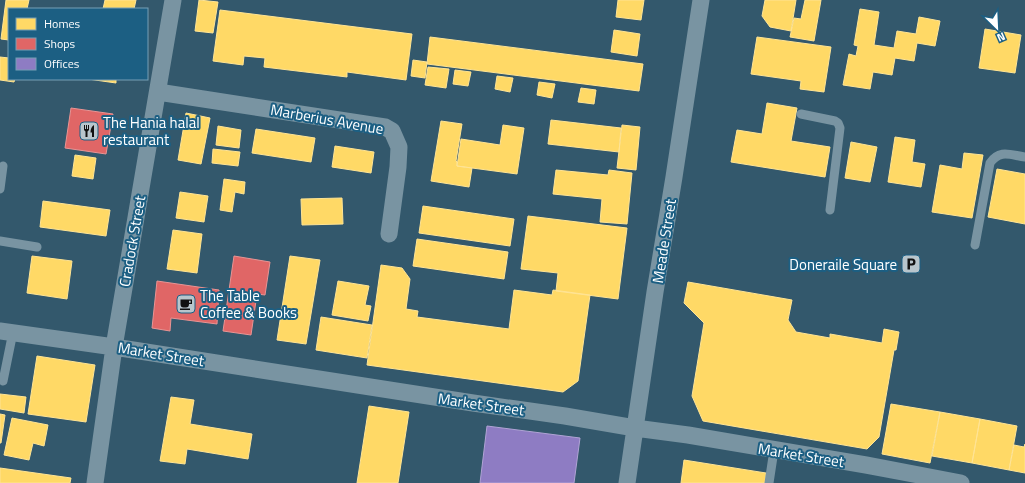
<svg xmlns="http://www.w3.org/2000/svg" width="1025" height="483" font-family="'Titillium Web',sans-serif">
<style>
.homes{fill:#ffd966;stroke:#ffe494}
.shops{fill:#e06666;stroke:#e99494}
.offices{fill:#8e7cc3;stroke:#b0a3d5}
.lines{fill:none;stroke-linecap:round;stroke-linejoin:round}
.lane{stroke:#7994a2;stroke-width:9}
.street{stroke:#7994a2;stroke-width:17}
.labels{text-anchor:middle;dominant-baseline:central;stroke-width:4;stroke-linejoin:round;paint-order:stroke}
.street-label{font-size:15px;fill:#fff;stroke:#1c5f83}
.poi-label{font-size:15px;fill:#fff;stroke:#1c5f83;text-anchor:start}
</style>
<rect width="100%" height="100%" fill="#33586c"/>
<path class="homes" d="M 6,0 L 29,0 L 27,9 L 9,9 L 9,40 L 1,39 Z
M 105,0 L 136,0 L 134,9 L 103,9 Z
M 199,0 L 218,2 L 213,33 L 195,31 Z
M 618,0 L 644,0 L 641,20 L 616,17 Z
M 765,0 L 796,0 L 791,31 L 770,27 L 762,16 Z
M 805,0 L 821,0 L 814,41 L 790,37 L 794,18 L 801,19 Z
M 860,9 L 879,12 L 874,45 L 894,48 L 897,31 L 916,34 L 919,17 L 940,21 L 935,46 L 917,43 L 914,61 L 895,58 L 892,75 L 873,72 L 870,89 L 843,85 L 849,54 L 856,56 L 858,46 L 854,45 Z
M 220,10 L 412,34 L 406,80 L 347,72 L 347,77 L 264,67 L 265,58 L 244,56 L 243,65 L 213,61 Z
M 985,29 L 1021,35 L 1015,73 L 979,68 Z
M 614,30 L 640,34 L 637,56 L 611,52 Z
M 430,37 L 643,64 L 639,91 L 427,64 Z
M 757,37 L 831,47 L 824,92 L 800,89 L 801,81 L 751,74 Z
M 0,57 L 9,58 L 9,79 L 15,79 L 14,82 L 0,80 Z
M 413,60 L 427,62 L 425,78 L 411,76 Z
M 428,67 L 449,69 L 446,88 L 425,85 Z
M 455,70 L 471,72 L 468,86 L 453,84 Z
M 497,76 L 513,78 L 510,92 L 495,89 Z
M 88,79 L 116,79 L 116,83 Z
M 539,82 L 555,84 L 552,98 L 537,95 Z
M 581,88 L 596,90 L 594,104 L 578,102 Z
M 767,103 L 797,108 L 791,141 L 830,147 L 825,177 L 731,162 L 737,130 L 762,134 Z
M 186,113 L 210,118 L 201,164 L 178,160 Z
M 551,120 L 621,128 L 619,152 L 548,144 Z
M 441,121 L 462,124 L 456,161 L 457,162 L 457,166 L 472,168 L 469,187 L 431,181 Z
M 503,125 L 524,128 L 517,174 L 457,166 L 461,139 L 500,145 Z
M 622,125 L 640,127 L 636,170 L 617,168 Z
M 218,126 L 241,130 L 239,148 L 216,145 Z
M 256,129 L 315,138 L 311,162 L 252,153 Z
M 895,137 L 915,140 L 912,162 L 925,164 L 921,187 L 888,182 Z
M 851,142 L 877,147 L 870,182 L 845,178 Z
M 335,146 L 374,152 L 371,173 L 332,167 Z
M 213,149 L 240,152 L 238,166 L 212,163 Z
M 964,153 L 983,155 L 972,218 L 932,212 L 940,165 L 962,169 Z
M 75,155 L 96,158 L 93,179 L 72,176 Z
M 997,169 L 1025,174 L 1025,224 L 988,217 Z
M 556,170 L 608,175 L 609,170 L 632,173 L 627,224 L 600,222 L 602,199 L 553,194 Z
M 224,179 L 245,182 L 244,194 L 235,192 L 232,212 L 220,210 Z
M 180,192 L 208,196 L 204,222 L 176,218 Z
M 342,198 L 343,224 L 302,225 L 301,199 Z
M 43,201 L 110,210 L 106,236 L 40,227 Z
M 423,206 L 514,219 L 510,246 L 419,233 Z
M 528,216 L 627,228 L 618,299 L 556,291 L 558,273 L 521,269 Z
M 173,230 L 202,234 L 197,273 L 167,269 Z
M 417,239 L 508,252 L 504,279 L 413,266 Z
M 32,256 L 72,261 L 67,299 L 27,293 Z
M 290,256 L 320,260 L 306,344 L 277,340 Z
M 381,265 L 402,268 L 410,279 L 406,309 L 418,311 L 417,317 L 509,329 L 514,290 L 552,295 L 553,290 L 590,295 L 578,381 L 563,392 L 367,365 Z
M 338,281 L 369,286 L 365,305 L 371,306 L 368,321 L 332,315 Z
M 688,282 L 792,300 L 788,320 L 796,332 L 830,338 L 830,334 L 882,343 L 884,329 L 899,332 L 896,350 L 894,350 L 879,437 L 867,449 L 703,421 L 692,396 L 704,323 L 684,303 Z
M 321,317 L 372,325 L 367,358 L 316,350 Z
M 37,356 L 95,365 L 86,422 L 28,414 Z
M 0,394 L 26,397 L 24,413 L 0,409 Z
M 171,397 L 194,400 L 190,424 L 252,434 L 248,459 L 187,449 L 185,464 L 160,461 Z
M 891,404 L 940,412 L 930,463 L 882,454 Z
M 369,406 L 409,412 L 398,483 L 357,483 Z
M 940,412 L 980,419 L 972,463 L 932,456 Z
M 0,414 L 5,415 L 1,443 L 0,443 Z
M 12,418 L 48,425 L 44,446 L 33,443 L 29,460 L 4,455 Z
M 980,419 L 1017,426 L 1009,470 L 972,463 Z
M 1025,444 L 1025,473 L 1009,470 L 1014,445 L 1024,447 Z
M 684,460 L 766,473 L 765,483 L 681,483 Z
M 0,468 L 71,478 L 70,483 L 0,483 Z"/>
<path class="shops" d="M 71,108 L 113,114 L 106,154 L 65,148 Z
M 234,256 L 270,262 L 265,295 L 257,294 L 251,335 L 223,331 Z
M 157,281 L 219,290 L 217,324 L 171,318 L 170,331 L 152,328 Z"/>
<path class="offices" d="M 487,426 L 580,438 L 574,483 L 480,483 Z"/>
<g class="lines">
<path class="lane" d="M 801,114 L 835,121 L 838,123 L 840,128 L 830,210
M 0,189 L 3,166
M 0,241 L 37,247
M 975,245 L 990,163 C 1000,149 1010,155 1025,157
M 3,381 L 13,332
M 769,483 L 774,450"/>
<path class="street" d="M 158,92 L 385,127 L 392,131 L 399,147 L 398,167 L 389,234
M 0,331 L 114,347 L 473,403 L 565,416 L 635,428 L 688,435 L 866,465 L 961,483
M 95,483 L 114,347 L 173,0
M 627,483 L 655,292 L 674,177 L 701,0"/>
</g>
<defs>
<g id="restaurant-square" transform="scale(1)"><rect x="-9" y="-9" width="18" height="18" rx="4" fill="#b8c5cc" stroke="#1c5f83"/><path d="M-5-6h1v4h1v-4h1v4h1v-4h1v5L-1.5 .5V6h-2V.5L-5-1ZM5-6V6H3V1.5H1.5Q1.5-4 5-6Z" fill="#111"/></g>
<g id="parking-square" transform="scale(1)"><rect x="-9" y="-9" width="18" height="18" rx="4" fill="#b8c5cc" stroke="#1c5f83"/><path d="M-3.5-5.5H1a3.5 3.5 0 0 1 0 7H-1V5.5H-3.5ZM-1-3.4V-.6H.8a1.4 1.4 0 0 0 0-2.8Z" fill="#111"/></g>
<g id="cafe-square" transform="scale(1)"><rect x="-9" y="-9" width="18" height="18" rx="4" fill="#b8c5cc" stroke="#1c5f83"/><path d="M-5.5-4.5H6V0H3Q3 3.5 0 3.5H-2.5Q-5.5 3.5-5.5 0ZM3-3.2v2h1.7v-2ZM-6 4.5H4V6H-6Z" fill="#111"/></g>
</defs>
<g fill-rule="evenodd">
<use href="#restaurant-square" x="89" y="131"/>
<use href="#parking-square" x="911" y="264"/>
<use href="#cafe-square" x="186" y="304"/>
</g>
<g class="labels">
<g class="street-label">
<text transform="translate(327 119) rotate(10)">Marberius Avenue</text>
<text transform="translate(132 241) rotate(-80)">Cradock Street</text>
<text transform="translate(664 241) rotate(-81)">Meade Street</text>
<text transform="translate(161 354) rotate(9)">Market Street</text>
<text transform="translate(481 404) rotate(8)">Market Street</text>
<text transform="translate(801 455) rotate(9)">Market Street</text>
</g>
<g class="poi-label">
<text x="103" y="122">The Hania halal<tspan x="103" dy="17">restaurant</tspan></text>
<text x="897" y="264" text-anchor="end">Doneraile Square</text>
<text x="200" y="295">The Table<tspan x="200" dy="17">Coffee &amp; Books</tspan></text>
</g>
</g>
<rect x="8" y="8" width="140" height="72" fill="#1c5f83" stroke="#779fb5"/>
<rect x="16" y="18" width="20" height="12" fill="#ffd966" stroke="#779fb5"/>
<text x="44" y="28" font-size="12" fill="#ffffff">Homes</text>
<rect x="16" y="38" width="20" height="12" fill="#e06666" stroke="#779fb5"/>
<text x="44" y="48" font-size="12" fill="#ffffff">Shops</text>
<rect x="16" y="58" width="20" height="12" fill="#8e7cc3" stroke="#779fb5"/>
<text x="44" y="68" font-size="12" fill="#ffffff">Offices</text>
<g transform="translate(997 28) rotate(156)" stroke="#1c5f83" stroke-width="3" paint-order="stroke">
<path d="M0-3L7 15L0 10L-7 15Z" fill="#ffffff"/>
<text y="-6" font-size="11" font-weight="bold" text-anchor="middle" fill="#ffffff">N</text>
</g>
</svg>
